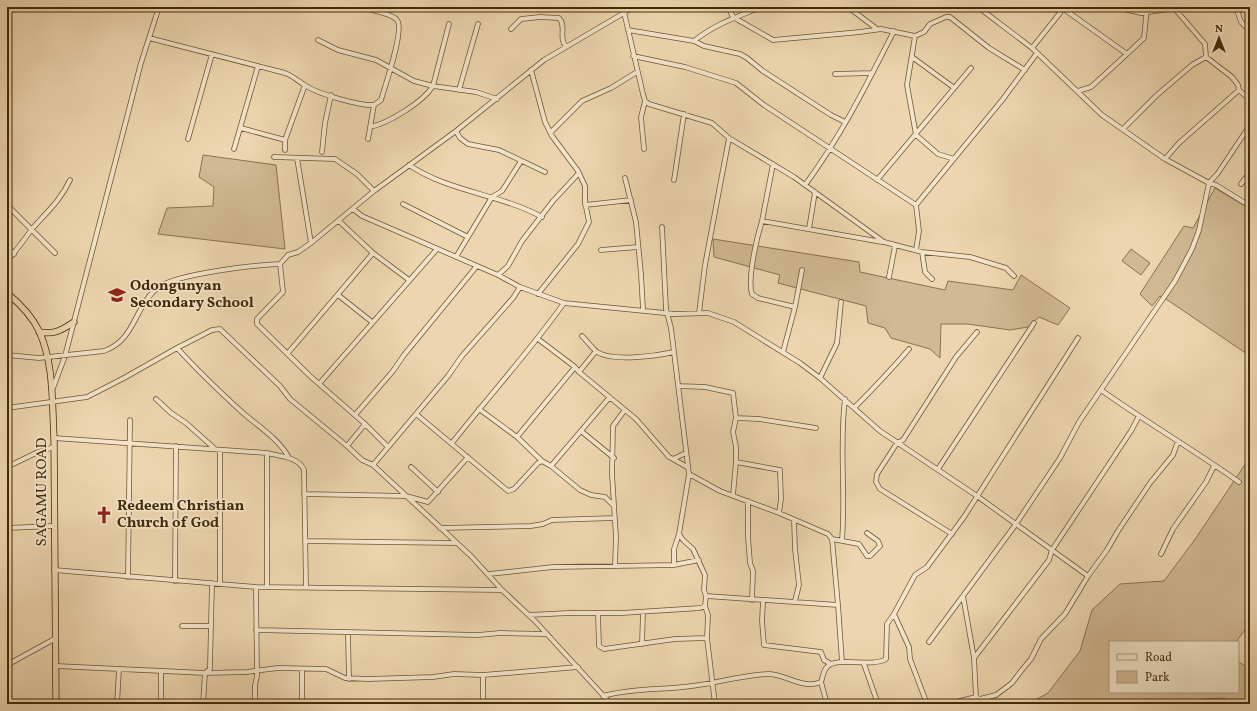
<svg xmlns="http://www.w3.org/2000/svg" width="1257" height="711" font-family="Vollkorn,serif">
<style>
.green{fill:#d0b993;stroke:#89724e}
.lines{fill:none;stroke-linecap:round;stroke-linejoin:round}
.minor-casing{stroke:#6d5632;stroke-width:5.5}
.highway-casing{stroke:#422b08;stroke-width:7}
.minor{stroke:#f3e4cb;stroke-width:4}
.highway{stroke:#edd6af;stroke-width:5.5}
.labels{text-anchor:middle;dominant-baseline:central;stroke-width:3.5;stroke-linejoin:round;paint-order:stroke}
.poi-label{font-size:15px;font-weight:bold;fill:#422b08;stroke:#f3e4cb;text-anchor:start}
.street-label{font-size:15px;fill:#422b08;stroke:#f3e4cb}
</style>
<rect width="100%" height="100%" fill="#edd6af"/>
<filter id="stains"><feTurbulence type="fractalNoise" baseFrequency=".005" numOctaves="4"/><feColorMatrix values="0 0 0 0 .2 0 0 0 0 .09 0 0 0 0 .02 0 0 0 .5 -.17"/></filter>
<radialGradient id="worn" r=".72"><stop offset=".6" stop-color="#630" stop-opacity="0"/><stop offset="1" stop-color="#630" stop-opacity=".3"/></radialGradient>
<path class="green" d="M 203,155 L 276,165 L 285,249 L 158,234 L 167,208 L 213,206 L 214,187 L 199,177 Z
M 1215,188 L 1250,209 L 1250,356 L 1166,299 L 1160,296 L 1152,306 L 1140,294 L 1184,226 L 1193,228 Z
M 713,239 L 859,262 L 860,272 L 945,290 L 948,281 L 1013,290 L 1021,275 L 1070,308 L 1058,325 L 1039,317 L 1028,327 L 1010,330 L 968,324 L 941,324 L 940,358 L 930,349 L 891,338 L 885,328 L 868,323 L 866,306 L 778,283 L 780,275 L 714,257 Z
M 1131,249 L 1150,263 L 1141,275 L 1122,261 Z
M 1250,457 L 1250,623 L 1236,642 L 1110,642 L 1110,692 L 1238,692 L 1238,662 L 1250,668 L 1250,704 L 1233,704 L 1224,698 L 1202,699 L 1202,704 L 1028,704 L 1048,693 L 1080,651 L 1092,610 L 1120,584 L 1164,581 L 1196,538 Z"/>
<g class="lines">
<g class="minor-casing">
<path id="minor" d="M 728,7 L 733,17 L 773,40 L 860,32 L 881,29 L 915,36 L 924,32 L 930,24 L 946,17 L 950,17 L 989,48 L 1025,70
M 848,7 L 877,29
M 978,7 L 1032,48 L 1102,115 L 1165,159 L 1209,183 L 1218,173 L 1250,125
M 1061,7 L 1127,54 L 1144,38 L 1147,7
M 1115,7 L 1141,13 L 1183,7
M 1236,7 L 1241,22 L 1250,31
M 1175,9 L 1205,44 L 1206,57
M 624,12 L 643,94 L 645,101 L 649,104 L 712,123 L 729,138 L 794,177 L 884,242 L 922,252 L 970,257 L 1006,268 L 1014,276
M 511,29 L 521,19 L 540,17 L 559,18 C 567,26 558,39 566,46
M 628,30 L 694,41 L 704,46 L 740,54 L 747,58 L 763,71 L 831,115 L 845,122
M 915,36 L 907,85 L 916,135 L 938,154 L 954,159
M 149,38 L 285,73 C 293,76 298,81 306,86 C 319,94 359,106 374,105 L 381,100 C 385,86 405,29 397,20 C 393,14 368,9 360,7
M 318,40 L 338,50 L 376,60 L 414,81 L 433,86 L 476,92 L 497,99
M 694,41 C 715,24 737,17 761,7
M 1032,48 L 1060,13 L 1061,7
M 633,56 L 685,67 L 736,83 L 764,105 L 916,205
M 912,57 L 953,87
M 531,70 L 545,122 L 552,136 L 578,171 L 585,186 L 585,202 L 589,222 L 578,244 L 538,294
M 835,74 L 872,73
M 459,90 L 478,24
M 1078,91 L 1091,87 L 1127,54
M 370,127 C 389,123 423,102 433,86 L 449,24
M 241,128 L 285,140
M 1124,128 L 1157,95 L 1192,65 L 1206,57 L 1232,77 L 1238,85 L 1239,90 L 1250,100
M 456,131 L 460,138 L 468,144 L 499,150 L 545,172
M 551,132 L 582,101 L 611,88 L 637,72
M 188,139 L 212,54
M 368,139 L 374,105
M 234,149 L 258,66
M 644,149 L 641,117 L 645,101
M 285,150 L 285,140 L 305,85
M 322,152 L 325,123 L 331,95
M 274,157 L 335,159 L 357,174 L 374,191
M 297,158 L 311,243
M 1165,159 L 1179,143 L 1239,90
M 773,164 L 762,221 L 882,242
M 409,165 C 449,192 500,194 542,217
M 625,178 L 636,222 L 641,274 L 643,309
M 674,180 L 684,114
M 877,180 L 971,68
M 1241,184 L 1250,172
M 805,185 C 840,138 867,84 894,31
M 403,204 L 468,237
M 7,205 L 55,253
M 585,205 L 631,200
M 353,209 L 362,216 L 498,275 L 520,287 L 564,303 L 675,314 L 708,313 L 734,322 L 800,363 L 820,378 L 880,431 L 977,496 L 1088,576
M 339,221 L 373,253 L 409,280
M 762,221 C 757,237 747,279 752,294 L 758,298 L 795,307
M 662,227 L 666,309 L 671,328 L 689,474 L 679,534 L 683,540 L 693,549 L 705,575 L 704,590 L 706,596 L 705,606 L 708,615 L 707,638 L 715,704
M 809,229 L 815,192
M 7,247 L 14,254
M 601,250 L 638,247
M 916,250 L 919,231 L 916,205 L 1003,99 L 1037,53
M 922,252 L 925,272 L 932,279
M 456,257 L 492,197 L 502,191 L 521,161
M 7,261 C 16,251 24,240 32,229 C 46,213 61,200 70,180
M 280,264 L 283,292 L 257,319 L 257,324 L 310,376 L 365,424 L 388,447
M 498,275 L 508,266 L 522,241 L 553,201 L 579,173
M 889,277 L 895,246
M 338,295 L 372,322
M 699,313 L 705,265 L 729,138
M 582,336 C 587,341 592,348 597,352 C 613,362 656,356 674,352
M 538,339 L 575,367 L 579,372 L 636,419 L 669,457 L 673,459 L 686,453
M 177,348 C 198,371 220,392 243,413 C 258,426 280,440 289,458
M 783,352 L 795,307 L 802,270
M 288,353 L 373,253
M 7,355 L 39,358 L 104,351 C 135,340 133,310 156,289 C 172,274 256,265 280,264 L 288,255 L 298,252 L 311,243 L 374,191 L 456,131 L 544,60 L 634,7
M 579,372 L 596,351
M 820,378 L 837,343 L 841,302
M 319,384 L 437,249
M 678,386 L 705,387 L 733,393 L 736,418 L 733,432 L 736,447 L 736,462 L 733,495
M 53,388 L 65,356 L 141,63 L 159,7
M 1101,390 C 1146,422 1194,450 1239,482
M 156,399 L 171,413 L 186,423 L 214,448
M 7,408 L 87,397 L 124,378 L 177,348 L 212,330 L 220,329 L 280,386 L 290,399 L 347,446 L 362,460 L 373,465 L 471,556 L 502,590 L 535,621 L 611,704
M 854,408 C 873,389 891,370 909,349
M 479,409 L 517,437 L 542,461 L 551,466 L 609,398
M 416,414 L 508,491 L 514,489 L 538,463 L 542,461
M 355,415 L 393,371 L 404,355 L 476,267
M 736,418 L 759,419 L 816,428
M 581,431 L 614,458
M 517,437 L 575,367
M 54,438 L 267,453 C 279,456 299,457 304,470 L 306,586
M 452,443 C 489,396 529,352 564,303
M 347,446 L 365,424
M 267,453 L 267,586
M 673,459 L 687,467
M 736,462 L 780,470 L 781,499 L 779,513
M 373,465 L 448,376 L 462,356 L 513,298 L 520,287
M 551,466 L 580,490 L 591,495 L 605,497 L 614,506
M 7,467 L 38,452 L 54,447
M 411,467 L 438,492
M 938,469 L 1034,323
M 689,474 L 720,491 L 779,513 L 828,534 L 832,539 L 859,544 L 867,556 L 870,556 L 880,546 L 878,541 L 867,533
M 304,494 L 406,496 L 428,502 L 468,457
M 748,501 L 748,537 L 750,563 L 753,571 L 752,600
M 794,520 L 795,549 L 799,585 L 795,601
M 7,528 L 54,526
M 440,528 L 531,526 L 543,524 L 552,520 L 614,518
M 952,534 L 880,489 L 876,482 L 877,474 L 897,443 L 903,440 L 956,357 L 977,332
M 832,539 L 838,605
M 842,540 C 846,493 839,446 845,399
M 305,541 L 456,543
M 1161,554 L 1173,529 L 1206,482 L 1214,466
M 615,565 L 616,537 L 612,474 L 613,426 L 624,411
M 674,565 L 674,549 L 679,534
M 54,570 L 256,587 L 502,590
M 489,574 L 553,567 L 674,565 L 699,560
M 128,577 L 130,420
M 175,581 L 176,446
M 220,583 L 220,450
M 706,596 L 838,605 L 842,662
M 963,596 L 974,658 L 976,697
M 763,601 L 762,621 L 764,645 L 821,652 L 824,660 L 831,664
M 598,614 L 599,646 L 604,649 L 675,639 L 707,638
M 529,615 L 569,613 L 622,613 L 700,608 L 705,606
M 182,626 L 210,626
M 256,630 L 478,635 L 500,633 L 546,634
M 348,633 L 349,679
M 929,642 L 1016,524 L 1060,458 L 1079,422 L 1175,281 L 1192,249 L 1199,230 L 1209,183 L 1216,185 L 1250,206
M 642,644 L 643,612
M 974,658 L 1049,560 L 1052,550 L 1131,431 L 1139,416
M 864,664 L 878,704
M 7,665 L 56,638
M 56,666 L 205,673 L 247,672 L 278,668 L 326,669 L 345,678 L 368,679 L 433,677 L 454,674 L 483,675 L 578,667
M 483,675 L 483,704
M 821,682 L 827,704
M 603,696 C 632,688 663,690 692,686 C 717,683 742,675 768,674 C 786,674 803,690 821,682 C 823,677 823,671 827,667 C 837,656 871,668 886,659 L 887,624 L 894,614
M 960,701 L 976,697 L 980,699 L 996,695 L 1012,683 L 1021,671 L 1031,659 L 1041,639 L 1065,614 L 1088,576 L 1107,550 L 1118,531 L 1150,483 L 1173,455 L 1178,441
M 117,704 L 119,670
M 161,704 L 161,671
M 203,704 L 205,673 L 210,669 L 210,666 L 212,583
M 255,704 L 255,685 L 257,676 L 256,587
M 302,704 L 302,669
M 927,704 L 910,659 L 909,647 L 894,614 L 915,575 L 927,567 L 964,517 L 1078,338"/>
</g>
<g class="highway-casing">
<path id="highway" d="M 7,293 C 19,303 32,316 39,331 C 54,363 52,403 54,438 L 56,704
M 39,332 C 54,335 62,330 74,322"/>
</g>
<use href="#minor" class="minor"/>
<use href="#highway" class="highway"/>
</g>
<defs>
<g id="school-bare" transform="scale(1.38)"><path d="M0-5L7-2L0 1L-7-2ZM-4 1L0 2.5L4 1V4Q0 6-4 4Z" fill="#8f2418" stroke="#f3e4cb" stroke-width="2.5" paint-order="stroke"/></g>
<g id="church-bare" transform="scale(1.38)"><path d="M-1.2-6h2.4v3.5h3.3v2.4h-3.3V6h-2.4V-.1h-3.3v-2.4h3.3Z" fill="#8f2418" stroke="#f3e4cb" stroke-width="2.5" paint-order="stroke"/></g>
</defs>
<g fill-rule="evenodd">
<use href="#school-bare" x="117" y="295"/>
<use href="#church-bare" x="104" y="515"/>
</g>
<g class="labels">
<g class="poi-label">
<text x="130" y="286">Odongunyan<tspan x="130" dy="17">Secondary School</tspan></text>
<text x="117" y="506">Redeem Christian<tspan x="117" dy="17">Church of God</tspan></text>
</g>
<g class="street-label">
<text transform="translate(42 492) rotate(-90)">SAGAMU ROAD</text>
</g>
</g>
<rect width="1257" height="711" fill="none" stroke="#edd6af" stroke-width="24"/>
<rect x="8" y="8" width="1241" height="695" fill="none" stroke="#422b08" stroke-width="2"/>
<rect x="12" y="12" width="1233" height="687" fill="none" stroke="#422b08"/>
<rect x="1109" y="641" width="130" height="52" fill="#f3e4cb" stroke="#ac9a7d"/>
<rect x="1117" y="654" width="20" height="6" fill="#f3e4cb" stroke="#ac9a7d"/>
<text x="1145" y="661" font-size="12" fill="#422b08">Road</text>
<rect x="1117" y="671" width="20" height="12" fill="#d0b993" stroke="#ac9a7d"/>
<text x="1145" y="681" font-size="12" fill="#422b08">Park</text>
<g transform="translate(1219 38)" stroke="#f3e4cb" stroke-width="3" paint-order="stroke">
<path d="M0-3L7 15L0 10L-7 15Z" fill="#422b08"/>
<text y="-6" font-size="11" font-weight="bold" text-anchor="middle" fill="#422b08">N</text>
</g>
<rect width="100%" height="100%" filter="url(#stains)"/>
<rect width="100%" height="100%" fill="url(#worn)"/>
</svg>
